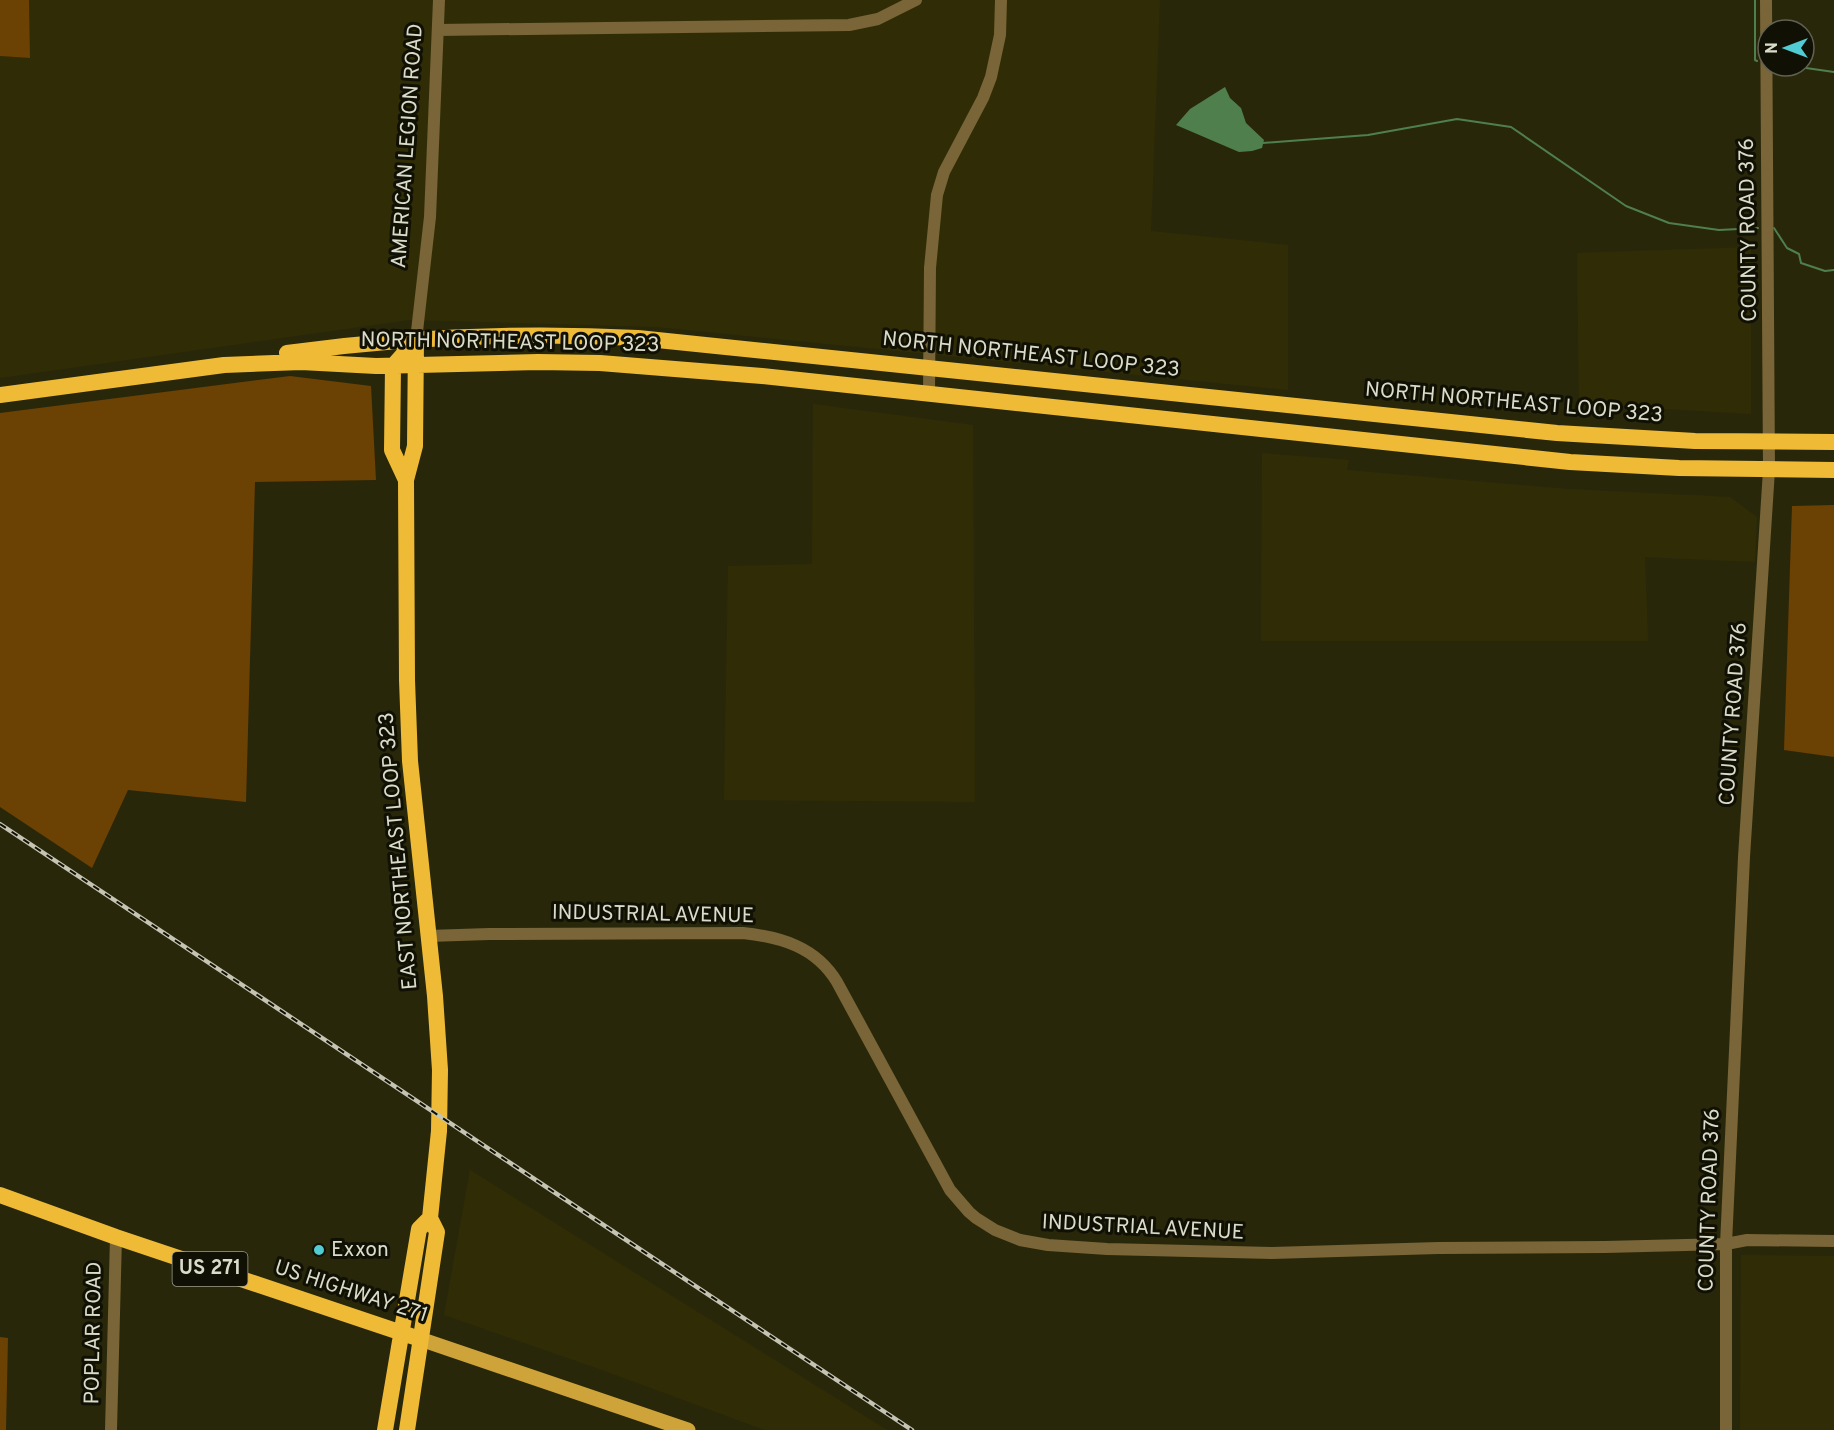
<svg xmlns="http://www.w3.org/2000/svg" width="1834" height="1430" font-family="Overpass,sans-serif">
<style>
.built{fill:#302d06}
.green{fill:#6c4104}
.water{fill:#4f7f4d}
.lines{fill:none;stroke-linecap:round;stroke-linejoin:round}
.stream{stroke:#4f7f4d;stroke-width:2}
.minor{stroke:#796537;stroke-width:12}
.major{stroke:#cea33a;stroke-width:15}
.highway{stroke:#efbb36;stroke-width:16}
.rail-casing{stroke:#c5c4b2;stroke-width:4.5}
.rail{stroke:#101005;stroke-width:2;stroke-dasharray:7;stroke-linecap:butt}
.poi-dot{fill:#51ccd3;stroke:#101005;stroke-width:2}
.labels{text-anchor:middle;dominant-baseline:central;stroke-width:6;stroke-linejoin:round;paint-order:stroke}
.shield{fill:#101005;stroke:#9e9e8f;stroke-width:1.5}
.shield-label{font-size:20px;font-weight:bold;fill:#dbdbca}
.street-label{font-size:21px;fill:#dbdbca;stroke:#101005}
.poi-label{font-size:21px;fill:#dbdbca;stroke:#101005;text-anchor:start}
</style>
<rect width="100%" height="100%" fill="#29270a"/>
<path class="built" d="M 29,0 L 1160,0 L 1151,231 L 1288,245 L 1288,390 L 657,327 L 409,320 L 0,378 L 0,56 L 30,58 Z
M 1751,247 L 1751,414 L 1579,404 L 1577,253 Z
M 813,404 L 973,425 L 975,802 L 724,800 L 728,566 L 812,564 Z
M 1262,453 L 1349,460 L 1347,470 L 1568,489 L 1730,497 L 1757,517 L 1755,562 L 1645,557 L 1648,641 L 1261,641 Z
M 470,1170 L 887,1430 L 765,1430 L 602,1370 L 444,1315 Z
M 1741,1255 L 1834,1256 L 1834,1430 L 1740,1430 Z"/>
<path class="green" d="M 0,0 L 29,0 L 30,58 L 0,56 Z
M 290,376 L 371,386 L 376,480 L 255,482 L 246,802 L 128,790 L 92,868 L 0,807 L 0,413 Z
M 1834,505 L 1834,757 L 1784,750 L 1792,506 Z
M 0,1337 L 8,1338 L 6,1430 L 0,1430 Z"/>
<path class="water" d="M 1225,87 L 1230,98 L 1241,108 L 1246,123 L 1264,140 L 1262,148 L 1252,151 L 1239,152 L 1176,125 L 1190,109 Z"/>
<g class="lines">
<path class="stream" d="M 1755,0 L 1755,60 L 1757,61
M 1792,66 L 1834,72
M 1263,143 L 1368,135 L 1457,119 L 1511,127 L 1626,206 L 1669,223 L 1719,230 L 1758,228
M 1774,228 L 1787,248 L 1799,254 L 1801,263 L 1825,271 L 1834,270"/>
<path class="minor" d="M 438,30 L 849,25 L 878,19 L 916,0
M 416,340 L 430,217 L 439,0
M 929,393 L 930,268 L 937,195 L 944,172 L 983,98 L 991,77 L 1000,35 L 1001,0
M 428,936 L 489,934 L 743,933 C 781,937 816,947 837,982 L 950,1190 L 969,1212 L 976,1218 L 995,1230 L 1020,1240 L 1048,1245 L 1107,1249 L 1272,1253 L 1438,1248 L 1605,1247 L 1726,1244 L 1747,1240 L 1834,1241
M 111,1430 L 116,1237
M 1726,1430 L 1726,1244 L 1744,857 L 1769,470 L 1766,0"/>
<path class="major" d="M 420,1339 L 688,1430"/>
<path class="highway" d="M 287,353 C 402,337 522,332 638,338 L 1557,433 L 1695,441 L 1834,442
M 0,395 L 224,365 L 301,362 L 376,366 L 538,362 L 600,363 L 762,376 L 1570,462 L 1679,468 L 1834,470
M 406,480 L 392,450 L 393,366 L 416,340
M 0,1195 L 116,1237 L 420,1339
M 385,1430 L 419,1229 L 430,1218
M 407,1430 L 437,1232 L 430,1218 L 439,1131 L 440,1070 L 435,996 L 410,761 L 407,680 L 406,480 L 415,446 L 416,340"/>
<g class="rail-casing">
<path id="rail" d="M 0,824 L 912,1430"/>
</g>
<use href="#rail" class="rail"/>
</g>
<circle class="poi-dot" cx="319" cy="1250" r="6"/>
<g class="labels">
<rect class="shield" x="172.5" y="1252" width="75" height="34" rx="4.5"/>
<g class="shield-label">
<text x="210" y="1269">US 271</text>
</g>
<g class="street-label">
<text transform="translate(408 146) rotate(-86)">AMERICAN LEGION ROAD</text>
<text transform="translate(1749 230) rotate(-91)">COUNTY ROAD 376</text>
<text transform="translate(510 343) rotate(1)">NORTH NORTHEAST LOOP 323</text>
<text transform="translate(1031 355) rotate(6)">NORTH NORTHEAST LOOP 323</text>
<text transform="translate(1514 403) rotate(5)">NORTH NORTHEAST LOOP 323</text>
<text transform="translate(1734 714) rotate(-86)">COUNTY ROAD 376</text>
<text transform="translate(399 851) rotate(-95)">EAST NORTHEAST LOOP 323</text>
<text transform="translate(653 915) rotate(1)">INDUSTRIAL AVENUE</text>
<text transform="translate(1710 1200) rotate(-88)">COUNTY ROAD 376</text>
<text transform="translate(1143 1228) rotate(3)">INDUSTRIAL AVENUE</text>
<text transform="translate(351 1292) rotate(18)">US HIGHWAY 271</text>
<text transform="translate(94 1333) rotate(-89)">POPLAR ROAD</text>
</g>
<g class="poi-label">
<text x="331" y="1250">Exxon</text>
</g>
</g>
<g transform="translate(1786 48) rotate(270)"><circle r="28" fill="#101005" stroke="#616154" stroke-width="1.5"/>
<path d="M0-4.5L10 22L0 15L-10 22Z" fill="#51ccd3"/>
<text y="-9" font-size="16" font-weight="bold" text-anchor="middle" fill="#dbdbca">N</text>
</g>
</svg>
